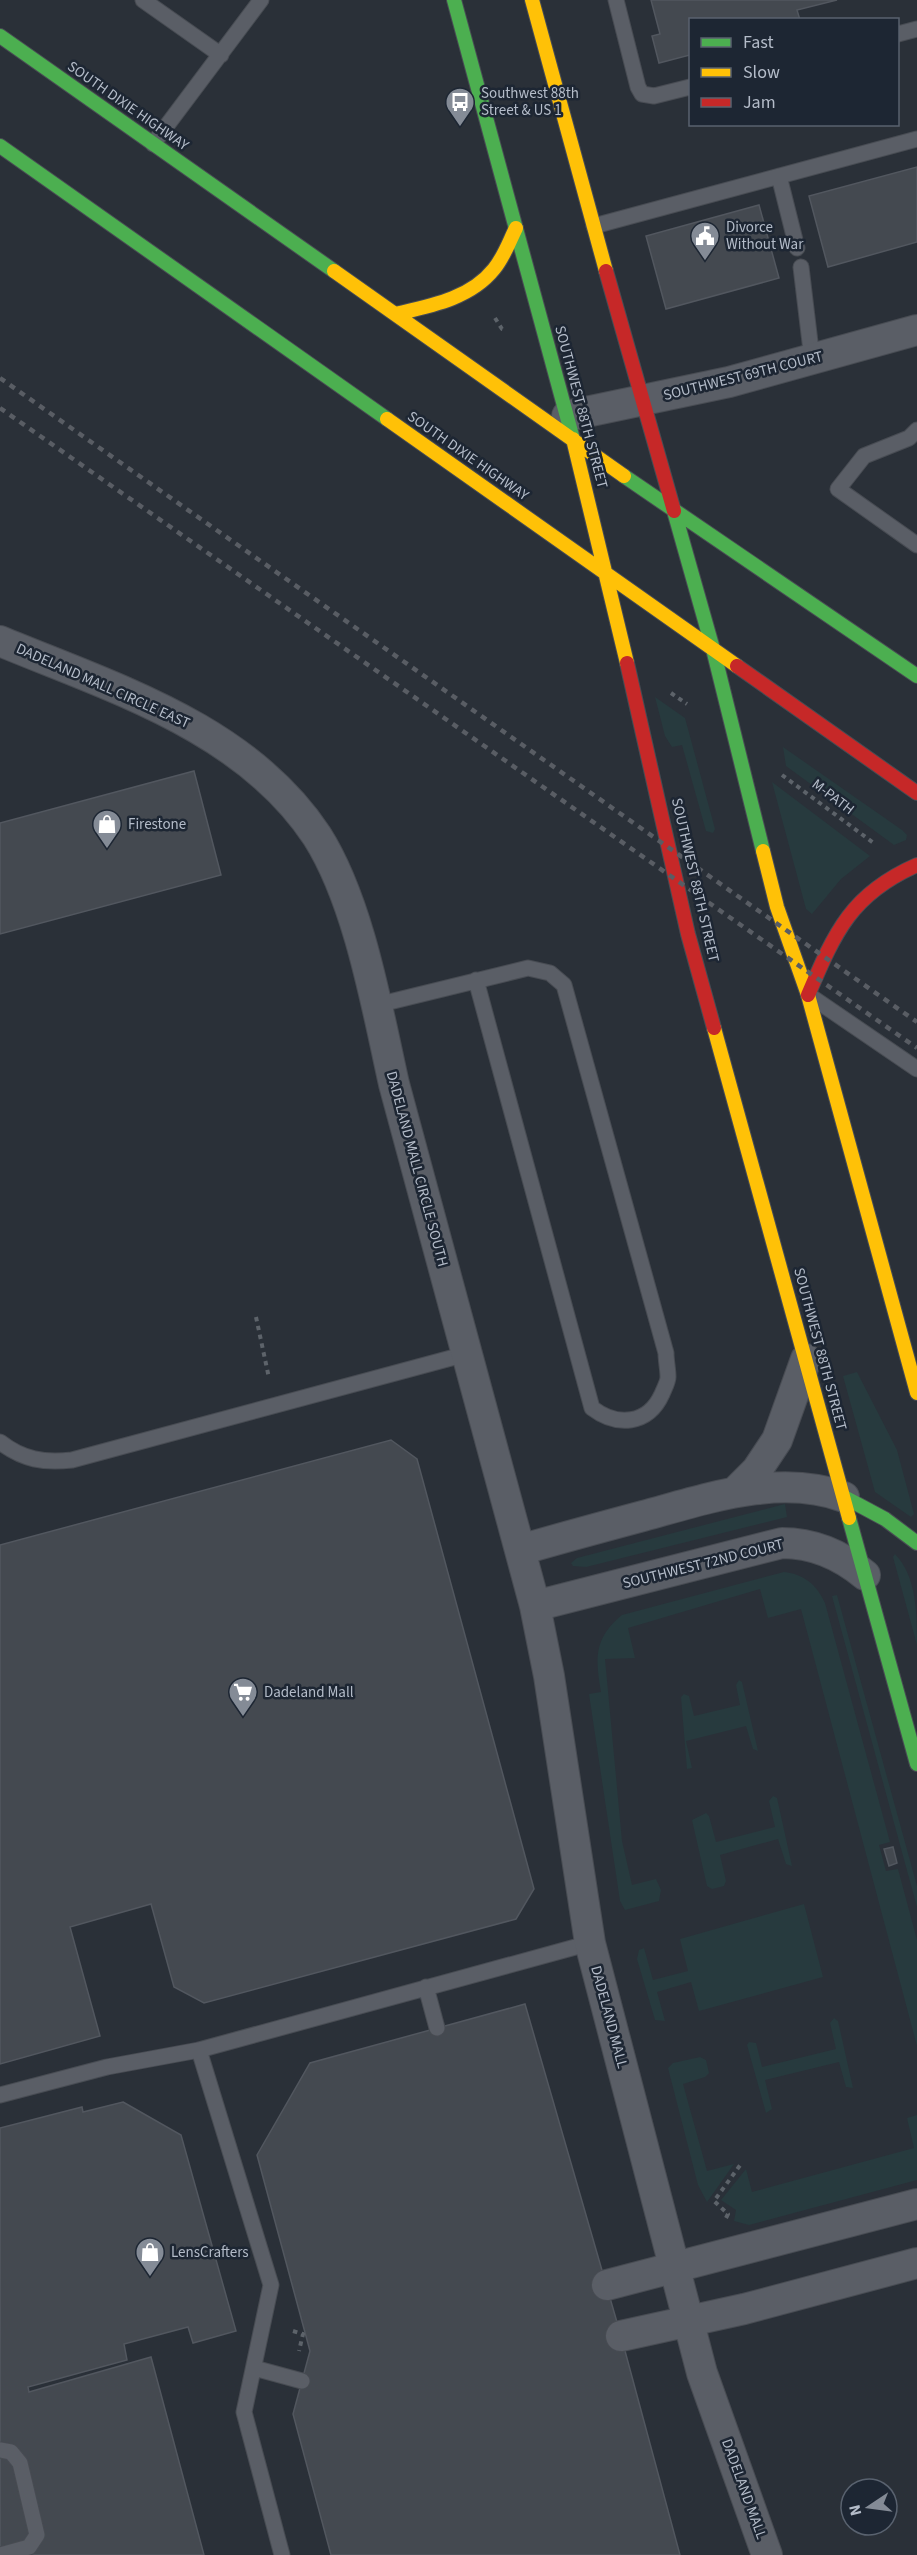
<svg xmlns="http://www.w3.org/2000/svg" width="917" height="2555" font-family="'Source Sans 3',sans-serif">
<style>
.green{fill:#273a3e}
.building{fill:#444950;stroke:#52575f;stroke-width:1.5}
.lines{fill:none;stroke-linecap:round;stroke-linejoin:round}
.lane-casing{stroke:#484c53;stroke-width:17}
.street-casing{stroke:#484c53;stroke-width:32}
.fast-casing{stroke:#484c53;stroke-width:16}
.slow-casing{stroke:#484c53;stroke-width:16}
.jam-casing{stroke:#484c53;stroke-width:16}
.path{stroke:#5d636a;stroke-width:4;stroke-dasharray:4.5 4.5;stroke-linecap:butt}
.lane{stroke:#5a5e66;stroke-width:15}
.street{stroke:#5a5e66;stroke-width:30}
.fast{stroke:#4caf50;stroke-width:14}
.slow{stroke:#ffc107;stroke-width:14}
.jam{stroke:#c62828;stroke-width:14}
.rail{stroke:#595d64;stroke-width:4.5;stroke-dasharray:6 6;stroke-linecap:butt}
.labels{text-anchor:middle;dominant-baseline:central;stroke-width:5;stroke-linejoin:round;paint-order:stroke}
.poi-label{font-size:15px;fill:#b4bcc9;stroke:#1d2633;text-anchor:start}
.street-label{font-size:15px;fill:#b4bcc9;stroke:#1d2633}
</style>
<rect width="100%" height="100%" fill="#2a3038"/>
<path class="green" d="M 655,697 L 685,718 L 715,829 L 713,833 L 706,831 L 682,745 L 672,747 L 665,736 Z
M 783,747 L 902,830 L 907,835 L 906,840 L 894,845 L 786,766 Z
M 772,782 L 870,856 L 841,879 L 812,914 L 806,909 Z
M 857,1372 L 897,1450 L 914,1514 L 911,1517 L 875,1492 L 843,1376 Z
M 785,1504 L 787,1517 L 586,1567 L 573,1566 L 571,1563 L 577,1558 Z
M 895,1554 C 917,1577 917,1614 917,1645 L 893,1557 Z
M 784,1572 C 804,1574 817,1585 825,1603 L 890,1842 L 879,1845 L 886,1871 L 898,1869 L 917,1940 L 917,2046 L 801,1609 L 768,1618 L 760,1589 L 628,1628 L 635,1658 L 605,1659 L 622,1841 L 632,1885 L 656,1879 L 661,1890 L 659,1901 L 625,1910 L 620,1901 L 589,1694 L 601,1692 C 595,1658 594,1638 622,1615 Z
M 837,1595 L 917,1886 L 917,1907 L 832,1596 Z
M 739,1680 L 742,1682 L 758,1751 L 753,1749 L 746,1726 L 686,1741 L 692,1768 L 687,1769 L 681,1697 L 684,1694 L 689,1696 L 694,1716 L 740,1705 L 736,1685 Z
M 773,1796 L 777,1798 L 792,1866 L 786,1864 L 778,1839 L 720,1855 L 726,1881 L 724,1886 L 712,1889 L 707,1886 L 692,1820 L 706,1813 L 709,1816 L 716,1842 L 775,1827 L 769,1801 Z
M 804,1904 L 823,1977 L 699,2011 L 691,1982 L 657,1992 L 665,2021 L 655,2020 L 637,1959 L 639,1950 L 644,1948 L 653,1980 L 688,1971 L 680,1939 Z
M 834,2018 L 838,2021 L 853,2088 L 846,2087 L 839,2062 L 765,2080 L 772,2109 L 766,2113 L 747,2045 L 749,2042 L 756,2043 L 762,2067 L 836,2049 L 830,2023 Z
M 700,2057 L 706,2060 L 709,2073 L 705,2077 L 683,2084 L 707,2171 L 734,2164 L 707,2202 L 698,2185 L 668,2068 L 673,2063 Z
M 917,2115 L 917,2180 L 749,2225 L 734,2221 L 736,2210 L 721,2200 L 746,2169 L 752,2192 L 914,2148 L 907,2118 Z"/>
<path class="building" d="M 651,0 L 837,0 L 797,10 L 800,20 L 690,20 L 690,55 L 659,63 L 652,36 L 660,34 Z
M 917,167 L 917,242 L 828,267 L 809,196 Z
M 759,205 L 779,278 L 666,309 L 646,236 Z
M 194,771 L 221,875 L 0,934 L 0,823 Z
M 391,1440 L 417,1459 L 534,1889 L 516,1919 L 204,2003 L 174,1987 L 151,1904 L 70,1927 L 100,2036 L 0,2064 L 0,1545 Z
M 893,1847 L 897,1863 L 889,1866 L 884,1849 Z
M 525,2004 L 621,2336 L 680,2555 L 331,2555 L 293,2414 L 310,2351 L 257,2155 L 310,2063 Z
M 123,2102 L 181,2135 L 236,2331 L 193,2343 L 188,2327 L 124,2344 L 127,2360 L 28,2387 L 29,2392 L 151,2357 L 204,2555 L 0,2555 L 0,2128 L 82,2107 L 83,2112 Z"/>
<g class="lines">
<g class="lane-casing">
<path id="lane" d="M 143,0 L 221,55
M 616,0 L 638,87 L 642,94 L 654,96 L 690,87
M 898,34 L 917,29
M 153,144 L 261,0
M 779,176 L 797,248
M 594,226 L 917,139
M 801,267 L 812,359
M 917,430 L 909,438 L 864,456 L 838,489 L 917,545
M 813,998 L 917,1069
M 377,1005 L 528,968 L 550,973 L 564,985 L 666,1353 C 666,1361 668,1369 668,1377 C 668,1382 664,1389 662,1394 C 648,1425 617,1427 592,1408 L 476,980
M 0,1442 C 23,1460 44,1463 72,1460 L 466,1354
M 426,1987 L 437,2028
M 199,2050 L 271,2285 L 244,2412 L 282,2555
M 0,2095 L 107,2067 L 199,2050 L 590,1943
M 254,2368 L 302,2381
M 0,2450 L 11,2452 L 20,2463 L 37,2535 L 29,2547 L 0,2555"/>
</g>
<g class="street-casing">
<path id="street" d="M 567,416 L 729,382 L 917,330
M 0,641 C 113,688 246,728 317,836 C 359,902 377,1008 394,1084 L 535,1606 L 549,1676 L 590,1943 L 702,2373 L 767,2555
M 735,1492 L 757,1470 L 777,1440 L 806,1359
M 520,1550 C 561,1538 602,1527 643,1516 C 706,1499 779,1473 844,1497
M 535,1606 L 782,1543 C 814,1543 841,1555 865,1575
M 607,2285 L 917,2204
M 621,2336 L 744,2309 L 917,2263"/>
</g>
<g class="fast-casing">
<path id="fast" d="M 454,0 L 573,439
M 0,36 L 334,271
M 0,146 L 387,419
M 624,476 L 917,676
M 674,511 L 713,649 L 763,851
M 844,1497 L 885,1519 L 917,1543
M 849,1518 L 917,1764"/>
</g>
<g class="slow-casing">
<path id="slow" d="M 532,0 L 606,271
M 334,271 L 624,476
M 395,314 C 430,306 470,299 494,269 C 504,257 509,242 516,228
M 387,419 L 737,666
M 573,439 L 627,663
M 763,851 L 777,907 L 808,995 L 917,1393
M 714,1028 L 849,1518"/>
</g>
<g class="jam-casing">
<path id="jam" d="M 606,271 L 674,511
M 627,663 L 688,934 L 714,1028
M 737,666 L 917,793
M 808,995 C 835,932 851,894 917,865"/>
</g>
<path class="path" d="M 495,318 L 502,329 L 506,330
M 671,693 L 687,704
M 782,775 L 875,844
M 256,1317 L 269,1378
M 726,2218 L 728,2214 L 714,2201 L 741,2164
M 293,2331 L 303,2334 L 299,2351"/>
<use href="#lane" class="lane"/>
<use href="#street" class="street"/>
<use href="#fast" class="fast"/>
<use href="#slow" class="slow"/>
<use href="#jam" class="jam"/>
<path class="rail" d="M 0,378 L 917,1022
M 0,408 L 917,1048"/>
</g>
<defs>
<g id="bus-pin" transform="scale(1.5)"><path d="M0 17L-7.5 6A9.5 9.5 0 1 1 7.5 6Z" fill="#848b96" stroke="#1d2633"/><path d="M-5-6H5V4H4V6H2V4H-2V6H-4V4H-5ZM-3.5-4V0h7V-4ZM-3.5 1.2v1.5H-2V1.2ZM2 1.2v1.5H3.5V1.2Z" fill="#fff"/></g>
<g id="civic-pin" transform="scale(1.5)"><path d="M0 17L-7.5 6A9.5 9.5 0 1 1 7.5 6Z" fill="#848b96" stroke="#1d2633"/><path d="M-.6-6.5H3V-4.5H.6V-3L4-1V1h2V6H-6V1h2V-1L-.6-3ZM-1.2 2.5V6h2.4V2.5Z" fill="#fff"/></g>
<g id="shop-pin" transform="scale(1.5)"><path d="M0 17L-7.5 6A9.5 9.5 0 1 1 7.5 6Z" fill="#848b96" stroke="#1d2633"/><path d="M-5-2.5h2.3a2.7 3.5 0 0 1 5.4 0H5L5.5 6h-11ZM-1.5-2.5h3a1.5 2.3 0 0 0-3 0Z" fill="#fff"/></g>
<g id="supermarket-pin" transform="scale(1.5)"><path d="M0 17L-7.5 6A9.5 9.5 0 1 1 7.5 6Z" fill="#848b96" stroke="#1d2633"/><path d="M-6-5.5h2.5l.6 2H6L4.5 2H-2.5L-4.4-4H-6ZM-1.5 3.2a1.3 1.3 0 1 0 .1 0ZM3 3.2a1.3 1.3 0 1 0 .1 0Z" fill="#fff"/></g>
</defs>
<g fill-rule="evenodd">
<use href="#bus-pin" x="460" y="102"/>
<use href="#civic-pin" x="705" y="236"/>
<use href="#shop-pin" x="107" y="824"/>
<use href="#supermarket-pin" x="243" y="1692"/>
<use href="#shop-pin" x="150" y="2252"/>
</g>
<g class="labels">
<g class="poi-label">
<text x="481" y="93">Southwest 88th<tspan x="481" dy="17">Street &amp; US 1</tspan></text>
<text x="726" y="227">Divorce<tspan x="726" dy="17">Without War</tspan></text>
<text x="128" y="824">Firestone</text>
<text x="264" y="1692">Dadeland Mall</text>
<text x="171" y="2252">LensCrafters</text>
</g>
<g class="street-label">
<text transform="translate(128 106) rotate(35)">SOUTH DIXIE HIGHWAY</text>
<text transform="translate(743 376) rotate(-14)">SOUTHWEST 69TH COURT</text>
<text transform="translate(581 407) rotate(75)">SOUTHWEST 88TH STREET</text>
<text transform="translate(468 456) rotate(35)">SOUTH DIXIE HIGHWAY</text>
<text transform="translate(103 686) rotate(24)">DADELAND MALL CIRCLE EAST</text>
<text transform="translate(833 797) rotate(37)">M-PATH</text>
<text transform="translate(695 880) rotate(77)">SOUTHWEST 88TH STREET</text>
<text transform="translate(417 1169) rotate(75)">DADELAND MALL CIRCLE SOUTH</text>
<text transform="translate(820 1349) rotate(75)">SOUTHWEST 88TH STREET</text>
<text transform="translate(703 1564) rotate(-14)">SOUTHWEST 72ND COURT</text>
<text transform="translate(609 2017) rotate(75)">DADELAND MALL</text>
<text transform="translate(744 2489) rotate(70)">DADELAND MALL</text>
</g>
</g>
<rect x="689" y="18" width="210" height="108" fill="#1d2633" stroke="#59626f" stroke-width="1.5"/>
<rect x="701" y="38" width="30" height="9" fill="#4caf50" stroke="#59626f" stroke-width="1.5"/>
<text x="743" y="48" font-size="18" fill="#b4bcc9">Fast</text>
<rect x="701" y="68" width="30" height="9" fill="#ffc107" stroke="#59626f" stroke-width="1.5"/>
<text x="743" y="78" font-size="18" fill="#b4bcc9">Slow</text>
<rect x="701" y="98" width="30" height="9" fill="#c62828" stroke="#59626f" stroke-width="1.5"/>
<text x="743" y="108" font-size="18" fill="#b4bcc9">Jam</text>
<g transform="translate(869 2507) rotate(257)"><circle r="28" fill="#1d2633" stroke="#59626f" stroke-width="1.5"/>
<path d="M0-4.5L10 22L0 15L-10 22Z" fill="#848b96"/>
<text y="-9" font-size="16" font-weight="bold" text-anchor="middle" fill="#b4bcc9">N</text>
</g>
</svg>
